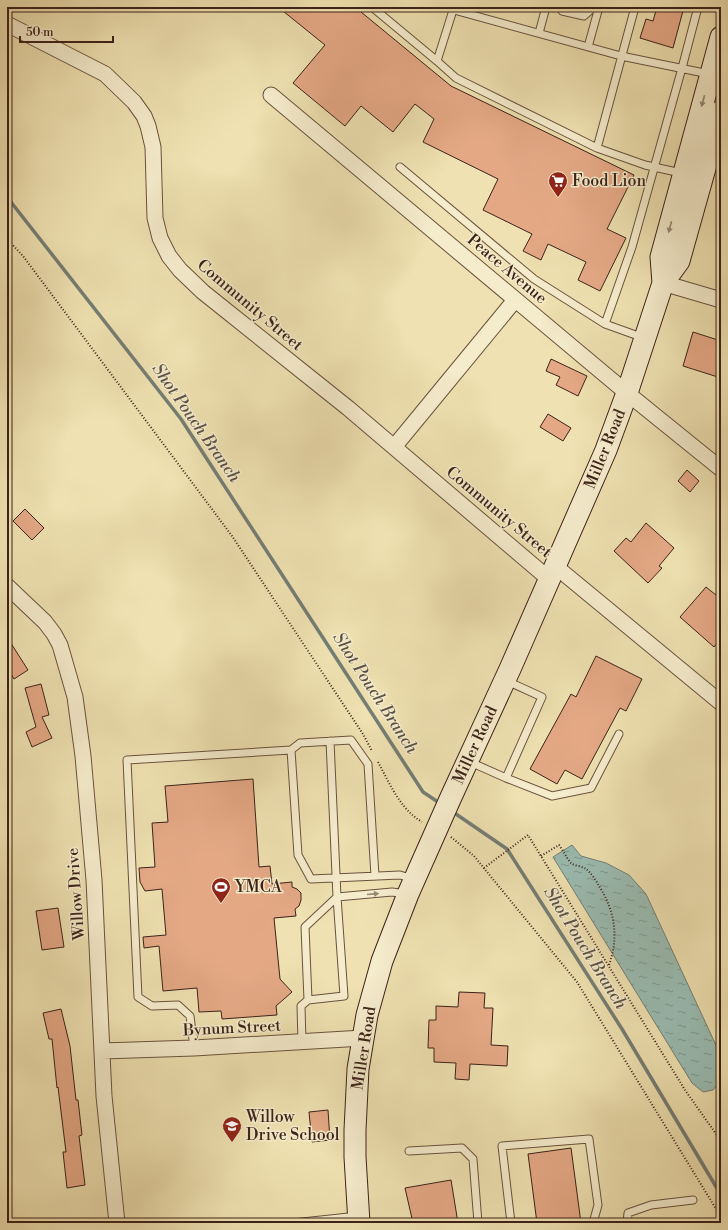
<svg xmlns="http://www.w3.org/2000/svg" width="728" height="1230" font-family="'Libre Bodoni',serif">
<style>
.water{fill:url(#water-ripples);stroke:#747e75}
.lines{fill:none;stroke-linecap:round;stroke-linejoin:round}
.stream{stroke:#747e75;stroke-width:3.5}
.building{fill:#e4a885;stroke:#3c2219}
.service-casing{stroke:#69523f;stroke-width:9}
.minor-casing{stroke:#69523f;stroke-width:17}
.secondary-casing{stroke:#3c2219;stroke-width:23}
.path{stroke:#3c2219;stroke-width:2;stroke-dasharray:1 2;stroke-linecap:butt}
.service{stroke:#f5eccc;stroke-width:7}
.minor{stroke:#f5eccc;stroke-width:15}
.secondary{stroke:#f5eccc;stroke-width:21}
.oneway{fill:#988772}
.labels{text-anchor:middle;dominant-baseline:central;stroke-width:3;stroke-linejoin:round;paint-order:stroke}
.poi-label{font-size:16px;fill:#3c2219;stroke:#f5eccc;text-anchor:start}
.street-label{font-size:16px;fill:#3c2219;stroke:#f5eccc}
.water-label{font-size:17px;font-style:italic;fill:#585047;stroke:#f5eccc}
</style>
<defs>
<pattern id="water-ripples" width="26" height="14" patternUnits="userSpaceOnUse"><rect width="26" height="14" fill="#9abcb2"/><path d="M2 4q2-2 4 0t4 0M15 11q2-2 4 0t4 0" fill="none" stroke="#7f9890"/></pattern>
</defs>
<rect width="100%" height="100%" fill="#efe1b1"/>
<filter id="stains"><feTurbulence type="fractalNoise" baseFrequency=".005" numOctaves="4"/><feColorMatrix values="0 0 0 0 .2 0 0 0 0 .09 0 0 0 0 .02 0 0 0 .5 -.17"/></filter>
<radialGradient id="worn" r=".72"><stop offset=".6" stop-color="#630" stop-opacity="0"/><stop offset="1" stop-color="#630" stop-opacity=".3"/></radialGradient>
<path class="water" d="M 572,845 L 581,856 L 606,863 L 629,875 L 646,894 L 721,1056 L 721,1080 L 713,1090 L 703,1092 L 692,1083 L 553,857 Z"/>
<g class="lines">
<path class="stream" d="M 7,197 L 181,419 L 423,792 L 441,804
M 453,812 L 507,849 L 622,1029 L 721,1195"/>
</g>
<path class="building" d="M 278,7 L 355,7 L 451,86 L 634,175 L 607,229 L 626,238 L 600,291 L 578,280 L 586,262 L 548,244 L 541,260 L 523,251 L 532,234 L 483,210 L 498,179 L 423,142 L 434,119 L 415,104 L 393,132 L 361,106 L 345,126 L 293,83 L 325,45 Z
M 657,7 L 684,7 L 673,48 L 640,38 L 646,19 L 653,21 Z
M 693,332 L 721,341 L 721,378 L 683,366 Z
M 551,359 L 587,376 L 578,396 L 556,385 L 560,377 L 546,371 Z
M 548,414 L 571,428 L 563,441 L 540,427 Z
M 687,470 L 699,481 L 690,492 L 678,481 Z
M 25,509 L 44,528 L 32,540 L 13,521 Z
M 646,523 L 674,548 L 659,566 L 662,568 L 648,583 L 614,551 L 626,538 L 631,542 Z
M 706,587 L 721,599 L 721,638 L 714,647 L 680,617 Z
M 7,637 L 28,670 L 14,679 L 7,668 Z
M 596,656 L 642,679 L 626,711 L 620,708 L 582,779 L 565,770 L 557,784 L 530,769 L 571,694 L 576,697 Z
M 41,684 L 49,715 L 42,717 L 52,738 L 32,747 L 26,732 L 36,727 L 25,688 Z
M 253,779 L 259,867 L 270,866 L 272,884 L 292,882 L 292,887 L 297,889 L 301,893 L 301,900 L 299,906 L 295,909 L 296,916 L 274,918 L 280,979 L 292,992 L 276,1006 L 277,1015 L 222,1019 L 221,1011 L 199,1012 L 197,988 L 163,991 L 159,946 L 144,948 L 143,937 L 166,935 L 162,889 L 145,891 L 140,882 L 139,868 L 155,867 L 152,823 L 168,822 L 165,786 Z
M 58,908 L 64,947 L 42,950 L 36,911 Z
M 459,992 L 485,993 L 484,1008 L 493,1008 L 491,1045 L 508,1046 L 507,1066 L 470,1064 L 469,1080 L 455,1079 L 456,1063 L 434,1062 L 434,1048 L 428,1048 L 429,1020 L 436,1020 L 436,1006 L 458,1007 Z
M 61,1009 L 70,1046 L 76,1100 L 78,1100 L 82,1135 L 79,1136 L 85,1185 L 67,1188 L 63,1152 L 66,1152 L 58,1087 L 57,1088 L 52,1039 L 49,1039 L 43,1013 Z
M 328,1110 L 330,1140 L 312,1142 L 309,1112 Z
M 571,1148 L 581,1223 L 537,1223 L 528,1154 Z
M 451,1180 L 458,1223 L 413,1223 L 405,1188 Z"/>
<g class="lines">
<g class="service-casing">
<path id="service" d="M 372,7 L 437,61
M 454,7 L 437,61 L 456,78 L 597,148 L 645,165 L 681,173
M 560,7 L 562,11 L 584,16 L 594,7
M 454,10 L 621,56 L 709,74
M 539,33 L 546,7
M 588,47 L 599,7
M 597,148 L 635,7
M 400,167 L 534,279 L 605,324
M 644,338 L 605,324 L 632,247 L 682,68 L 698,7
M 507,681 L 542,697 L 506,778 L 552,796 L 591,788 L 619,734
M 330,741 L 337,897 L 344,996 L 308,1000 L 305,927 L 337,897 L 392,892 L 406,894
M 291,750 L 298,855 L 311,879 L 400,875 L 413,879
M 470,762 L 506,778
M 302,1042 L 301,1006 L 308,1000
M 194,1048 L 190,1016 L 178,1005 L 152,1006 L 138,997 L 127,760 L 291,750 L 300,743 L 351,740 L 368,764 L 375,876
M 409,1151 L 462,1148 L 473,1159 L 478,1223
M 293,1223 L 358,1216
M 511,1223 L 502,1146 L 589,1139 L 598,1205 L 593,1223
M 627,1223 L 628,1213 L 651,1205 L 693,1200"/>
</g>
<g class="minor-casing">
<path id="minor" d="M 7,24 L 105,74 L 134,102 L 144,116 L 148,126 L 153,147 L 155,218 L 160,238 L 169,256 L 180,270 L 203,292 L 348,408 L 549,579
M 271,95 L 627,393 L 721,469
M 663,283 L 721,300
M 394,447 L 515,300
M 555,566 L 721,703
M 7,586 L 45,622 L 54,634 L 60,645 L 75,697 L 83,756 L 94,880 L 104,1096 L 117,1223
M 102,1051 L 194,1048 L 363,1038"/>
</g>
<g class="secondary-casing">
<path id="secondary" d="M 663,283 L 661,257 L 721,37
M 359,1223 L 355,1157 L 355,1130 L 358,1069 L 367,1015 L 382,961 L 408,894 L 451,797 L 510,669 L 606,450 L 627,393 L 663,283 L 679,261 L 721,111"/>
</g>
<path class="path" d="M 7,239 L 23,256 L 232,536 L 363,734 L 372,751
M 378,762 C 390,784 400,809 422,822
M 451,837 L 474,856 L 577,982 L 721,1217
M 541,856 L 559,845 C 563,850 567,859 571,863 C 575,866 582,866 586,869 C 591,873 596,880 599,886 C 615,911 619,937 609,965
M 484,868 L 528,835 L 685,1090 L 721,1141"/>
<use href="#service" class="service"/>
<use href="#minor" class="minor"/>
<use href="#secondary" class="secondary"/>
</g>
<defs><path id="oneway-solid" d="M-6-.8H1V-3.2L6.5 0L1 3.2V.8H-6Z"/></defs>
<g class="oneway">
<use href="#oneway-solid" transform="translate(703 101) rotate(105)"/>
<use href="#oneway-solid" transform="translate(670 227) rotate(105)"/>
<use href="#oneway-solid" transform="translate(373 894) rotate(-5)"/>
</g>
<defs>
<g id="supermarket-pin" transform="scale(1)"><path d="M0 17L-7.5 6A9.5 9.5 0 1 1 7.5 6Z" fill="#8f2418" stroke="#f5eccc"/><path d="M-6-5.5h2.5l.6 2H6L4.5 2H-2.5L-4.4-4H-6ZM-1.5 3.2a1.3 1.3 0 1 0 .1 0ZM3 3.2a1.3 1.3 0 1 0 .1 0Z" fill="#fff"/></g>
<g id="stadium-pin" transform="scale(1)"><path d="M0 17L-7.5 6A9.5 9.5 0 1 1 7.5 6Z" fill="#8f2418" stroke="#f5eccc"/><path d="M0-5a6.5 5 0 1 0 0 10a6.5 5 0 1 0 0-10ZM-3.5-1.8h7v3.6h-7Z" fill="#fff"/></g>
<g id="school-pin" transform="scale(1)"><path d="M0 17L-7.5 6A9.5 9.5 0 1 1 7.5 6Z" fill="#8f2418" stroke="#f5eccc"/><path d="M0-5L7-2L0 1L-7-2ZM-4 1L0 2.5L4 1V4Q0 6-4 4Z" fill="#fff"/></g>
</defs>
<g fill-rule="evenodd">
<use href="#supermarket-pin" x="558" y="181"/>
<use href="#stadium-pin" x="221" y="887"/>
<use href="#school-pin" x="232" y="1126"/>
</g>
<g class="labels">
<g class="poi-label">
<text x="572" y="181">Food Lion</text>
<text x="235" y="887">YMCA</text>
<text x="246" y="1117">Willow<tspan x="246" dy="18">Drive School</tspan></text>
</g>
<g class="street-label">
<text transform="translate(507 269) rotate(40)">Peace Avenue</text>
<text transform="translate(250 305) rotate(40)">Community Street</text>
<text transform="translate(605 449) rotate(-68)">Miller Road</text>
<text transform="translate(499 512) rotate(40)">Community Street</text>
<text transform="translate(475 745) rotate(-65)">Miller Road</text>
<text transform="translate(76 894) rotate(-94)">Willow Drive</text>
<text transform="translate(232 1028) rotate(-3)">Bynum Street</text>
<text transform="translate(364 1048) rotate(-81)">Miller Road</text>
</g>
<g class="water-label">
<text transform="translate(196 423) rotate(55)">Shot Pouch Branch</text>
<text transform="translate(375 693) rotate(57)">Shot Pouch Branch</text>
<text transform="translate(585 948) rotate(58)">Shot Pouch Branch</text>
</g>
</g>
<rect width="728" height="1230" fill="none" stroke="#efe1b1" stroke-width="24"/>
<rect x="8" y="8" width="712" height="1214" fill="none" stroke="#3c2219" stroke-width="2"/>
<rect x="12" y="12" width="704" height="1206" fill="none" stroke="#3c2219"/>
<path d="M20 36v6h93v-6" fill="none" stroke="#3c2219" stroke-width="2"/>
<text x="26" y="36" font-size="12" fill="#3c2219" stroke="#f5eccc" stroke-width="3" paint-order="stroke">50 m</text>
<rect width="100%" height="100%" filter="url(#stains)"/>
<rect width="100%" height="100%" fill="url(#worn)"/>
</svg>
